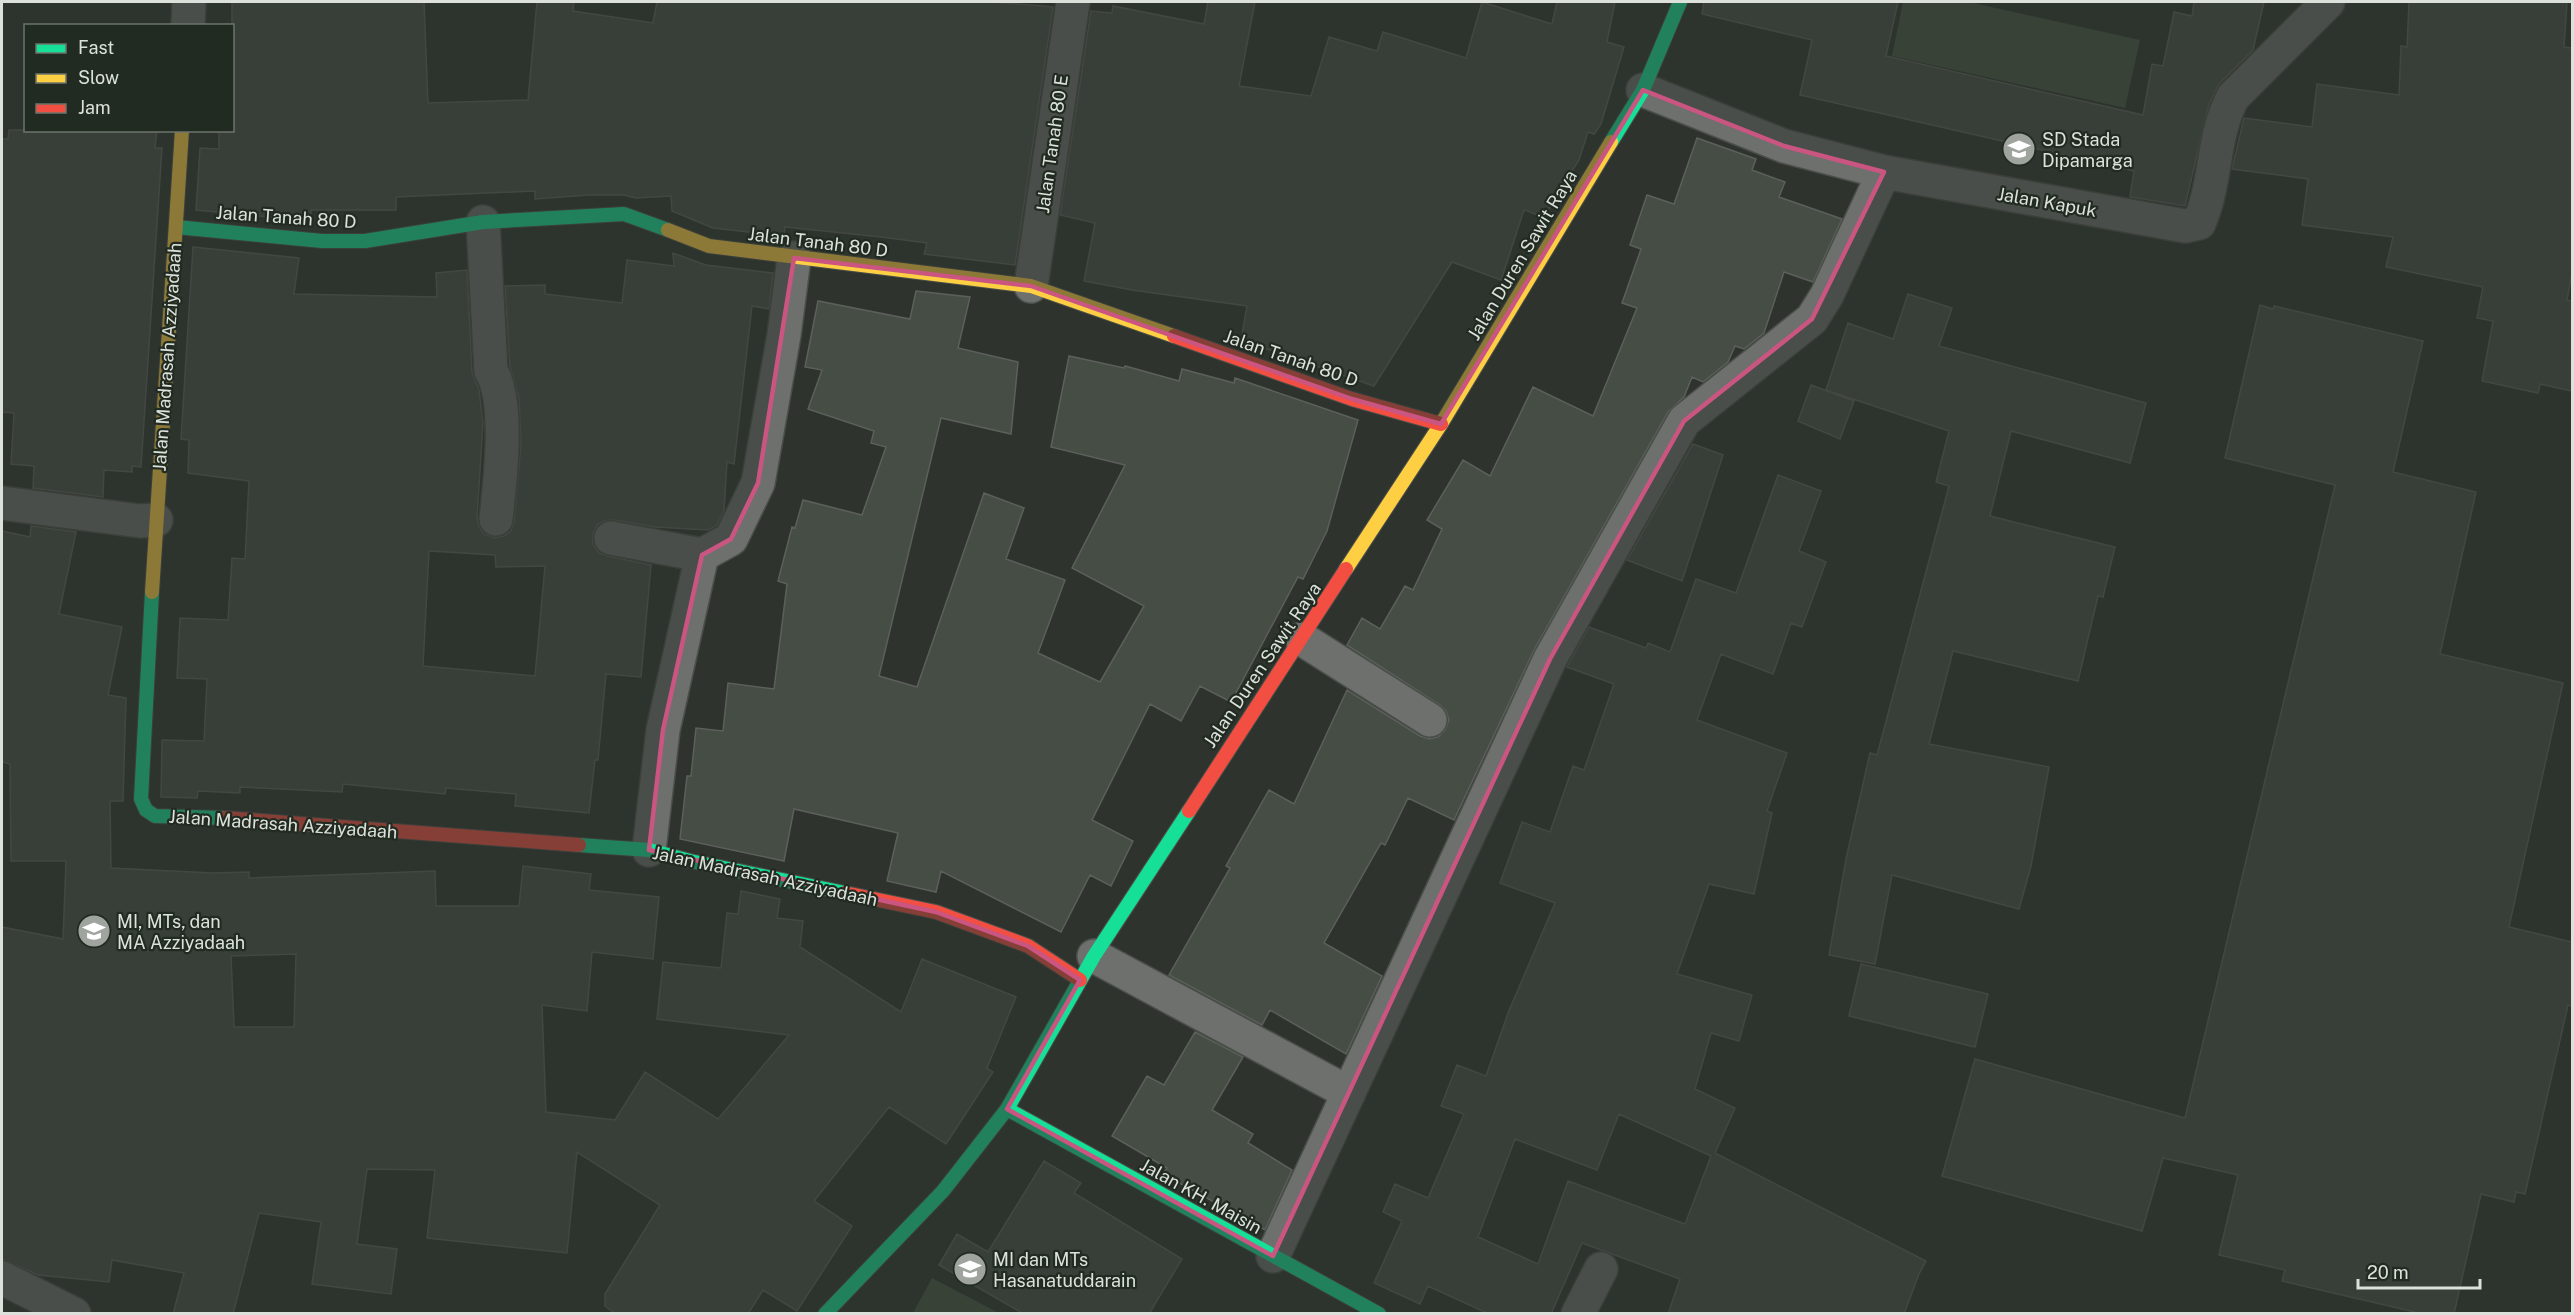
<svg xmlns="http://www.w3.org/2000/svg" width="2574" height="1315" font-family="'Public Sans',sans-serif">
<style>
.green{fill:#455644}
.building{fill:#464d45;stroke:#5c605b;stroke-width:1.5;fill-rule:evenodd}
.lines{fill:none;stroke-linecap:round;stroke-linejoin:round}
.street-casing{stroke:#4a4f4a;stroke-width:36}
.fast-casing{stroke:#4a4f4a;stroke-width:16}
.slow-casing{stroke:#4a4f4a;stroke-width:16}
.jam-casing{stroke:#4a4f4a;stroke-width:16}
.street{stroke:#6d706d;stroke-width:33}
.fast{stroke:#16e098;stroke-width:14}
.slow{stroke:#ffcf43;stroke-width:14}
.jam{stroke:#f24e42;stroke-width:14}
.marked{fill:none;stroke:#ca5581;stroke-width:4.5;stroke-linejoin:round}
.labels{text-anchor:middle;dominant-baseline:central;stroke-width:4.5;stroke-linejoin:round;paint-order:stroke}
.poi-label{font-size:18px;fill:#dce2db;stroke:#222b21;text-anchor:start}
.street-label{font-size:18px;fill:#dce2db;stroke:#222b21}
</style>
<rect width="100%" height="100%" fill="#2e332d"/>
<path class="green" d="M 1903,2 L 1969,2 L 2140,40 L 2125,108 L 1892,56 Z
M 932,1278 L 999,1313 L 913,1313 Z"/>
<path class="building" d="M 232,2 L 424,2 L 428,103 L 528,100 L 537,2 L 574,2 L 573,11 L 653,23 L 657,2 L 994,2 L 1053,7 L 1015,265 L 924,254 L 927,243 L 881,237 L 785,227 L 784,236 L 713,228 L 672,211 L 671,196 L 636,198 L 624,195 L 589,195 L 535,199 L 535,191 L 396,197 L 396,210 L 311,210 L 311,221 L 196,210 L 200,148 L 219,149 L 219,130 L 232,130 Z
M 1208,2 L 1255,2 L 1239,86 L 1311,96 L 1329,37 L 1377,51 L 1383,32 L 1466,58 L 1482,2 L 1552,24 L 1557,2 L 1615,2 L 1607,42 L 1624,47 L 1601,124 L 1594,134 L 1588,132 L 1579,160 L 1544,217 L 1524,210 L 1501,280 L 1452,262 L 1374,386 L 1241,340 L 1247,306 L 1132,290 L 1084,281 L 1095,223 L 1060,215 L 1091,11 L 1112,13 L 1113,6 L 1204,24 Z
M 1704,2 L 1898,2 L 1886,56 L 2143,115 L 2152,64 L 2163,66 L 2174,12 L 2192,16 L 2194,2 L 2264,2 L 2253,50 L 2219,84 L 2209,104 L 2185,206 L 2130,197 L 2134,171 L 1800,95 L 1812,40 L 1702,14 Z
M 2409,2 L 2567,2 L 2564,47 L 2572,48 L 2572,273 L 2567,300 L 2572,301 L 2572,391 L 2540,384 L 2538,393 L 2482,381 L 2493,321 L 2477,318 L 2483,287 L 2386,267 L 2393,237 L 2302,225 L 2308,179 L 2232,169 L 2244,118 L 2312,127 L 2317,84 L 2399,95 L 2401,46 L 2407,47 Z
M 9,130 L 157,130 L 155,148 L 162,148 L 141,467 L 132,466 L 132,472 L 104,470 L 103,497 L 33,488 L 34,466 L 11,464 L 14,413 L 2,412 L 2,139 L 8,139 Z
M 1697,138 L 1756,159 L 1752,170 L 1785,182 L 1779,197 L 1842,219 L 1813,282 L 1784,272 L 1764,333 L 1744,349 L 1735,346 L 1728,362 L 1703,382 L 1692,377 L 1684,397 L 1668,412 L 1534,650 L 1454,820 L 1408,798 L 1385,845 L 1381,843 L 1324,943 L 1382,976 L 1346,1054 L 1270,1010 L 1262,1025 L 1169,975 L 1230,868 L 1226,866 L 1269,790 L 1294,804 L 1347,690 L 1420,736 L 1429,739 L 1438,737 L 1445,730 L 1449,720 L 1446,711 L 1440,705 L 1347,645 L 1362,618 L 1380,629 L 1405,586 L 1413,590 L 1442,529 L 1427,520 L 1463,460 L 1490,476 L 1533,387 L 1593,416 L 1637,308 L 1622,303 L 1641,249 L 1630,245 L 1647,195 L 1674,204 Z
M 193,247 L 299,258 L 294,294 L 437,297 L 436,273 L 467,270 L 472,372 L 479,390 L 483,423 L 477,518 L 479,527 L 484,534 L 495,538 L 504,536 L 511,531 L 514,522 L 521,444 L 519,398 L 510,367 L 505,286 L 545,285 L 545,294 L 622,303 L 627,260 L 674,266 L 673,253 L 706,265 L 773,273 L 769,309 L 752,306 L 734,464 L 727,462 L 724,511 L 717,525 L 708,530 L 655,527 L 614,520 L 604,521 L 597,525 L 593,534 L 593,544 L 599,553 L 608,556 L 651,565 L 641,677 L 606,674 L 598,760 L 595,760 L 589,813 L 515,806 L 516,794 L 446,788 L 445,794 L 343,784 L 342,792 L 240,787 L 240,793 L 198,791 L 197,798 L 161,797 L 162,740 L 204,741 L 207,679 L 177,678 L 180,618 L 228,620 L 232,558 L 245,559 L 249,481 L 188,473 L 189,440 L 181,439 ZM 429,551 L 495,555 L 496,567 L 545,566 L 535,676 L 423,666 Z
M 916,291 L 970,297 L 958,348 L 1018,362 L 1011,434 L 941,418 L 879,676 L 917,687 L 984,493 L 1024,508 L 1006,559 L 1065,580 L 1038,653 L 1100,682 L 1144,606 L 1072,568 L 1125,465 L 1051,447 L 1069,356 L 1124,368 L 1125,366 L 1179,381 L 1182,369 L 1234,383 L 1235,378 L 1358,420 L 1327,531 L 1303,579 L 1298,577 L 1231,702 L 1200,686 L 1181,721 L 1150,704 L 1092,820 L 1133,841 L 1111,886 L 1090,875 L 1061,932 L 941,871 L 936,892 L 887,881 L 898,833 L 794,809 L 784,861 L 680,839 L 687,776 L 691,776 L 696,728 L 723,731 L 728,683 L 774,689 L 787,584 L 778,581 L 792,527 L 795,528 L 803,500 L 862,515 L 886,447 L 871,443 L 874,431 L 808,409 L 822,370 L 805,367 L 818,301 L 910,319 Z
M 1908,294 L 1952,308 L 1939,346 L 2146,403 L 2130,463 L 2011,431 L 1990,516 L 2115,547 L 2103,597 L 2098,596 L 2078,681 L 1953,651 L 1929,744 L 2049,767 L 2031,866 L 2019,909 L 1892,875 L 1875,964 L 1829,955 L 1846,859 L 1870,753 L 1877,755 L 1949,486 L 1936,482 L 1949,431 L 1826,390 L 1848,323 L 1893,339 Z
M 2260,305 L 2273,309 L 2274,306 L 2423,341 L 2393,472 L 2476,492 L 2440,654 L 2563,683 L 2509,927 L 2572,942 L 2572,1006 L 2568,1005 L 2525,1194 L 2516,1192 L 2514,1202 L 2481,1194 L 2454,1314 L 2423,1314 L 2282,1281 L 2285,1270 L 2219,1255 L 2238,1175 L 2163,1158 L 2142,1231 L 1942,1176 L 1975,1059 L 2185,1118 L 2335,485 L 2225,458 Z
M 1811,385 L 1854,401 L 1840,439 L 1798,421 Z
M 1693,444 L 1723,455 L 1682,581 L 1627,560 Z
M 1778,475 L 1821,491 L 1799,551 L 1826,562 L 1802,627 L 1791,623 L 1773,674 L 1721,654 L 1697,720 L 1787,753 L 1767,811 L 1772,813 L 1754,894 L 1709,884 L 1677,974 L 1752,995 L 1739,1041 L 1711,1033 L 1695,1089 L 1735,1108 L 1715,1153 L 1926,1261 L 1919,1274 L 1904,1314 L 1668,1314 L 1680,1279 L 1582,1243 L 1551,1314 L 1489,1314 L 1428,1286 L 1420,1304 L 1374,1283 L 1402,1221 L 1383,1212 L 1395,1184 L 1428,1198 L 1464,1114 L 1441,1106 L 1457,1065 L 1486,1076 L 1508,1013 L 1555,903 L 1500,883 L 1522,822 L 1550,832 L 1573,766 L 1584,770 L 1614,684 L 1567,667 L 1589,627 L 1646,648 L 1648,643 L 1670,652 L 1696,579 L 1736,593 ZM 1619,1114 L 1711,1156 L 1685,1224 L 1568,1181 L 1538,1264 L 1478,1237 L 1515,1139 L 1597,1170 Z
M 31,526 L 76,532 L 59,614 L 122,627 L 108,695 L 126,698 L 123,801 L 110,801 L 111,868 L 213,873 L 249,872 L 249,878 L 435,871 L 436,906 L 519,906 L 523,866 L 591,874 L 589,890 L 659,897 L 653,959 L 592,952 L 587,1011 L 542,1005 L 546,1112 L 615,1120 L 645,1072 L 718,1119 L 789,1035 L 657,1019 L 663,962 L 721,968 L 727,913 L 738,914 L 741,891 L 780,899 L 777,918 L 803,921 L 800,947 L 901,1012 L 922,959 L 1016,997 L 987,1068 L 993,1072 L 946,1144 L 889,1107 L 814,1201 L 852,1226 L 797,1311 L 763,1290 L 748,1314 L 616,1314 L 605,1306 L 605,1294 L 660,1205 L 577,1152 L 567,1253 L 427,1238 L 435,1170 L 367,1169 L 357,1244 L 397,1249 L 391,1294 L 312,1284 L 321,1222 L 259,1213 L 233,1314 L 173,1314 L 184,1273 L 112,1260 L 109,1282 L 38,1275 L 2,1259 L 2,927 L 63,939 L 66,861 L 11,861 L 10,764 L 2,762 L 2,531 L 30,537 ZM 296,954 L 294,1027 L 234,1027 L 231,956 Z
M 1861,964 L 1988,994 L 1975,1047 L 1849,1016 Z
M 1195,1032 L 1243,1057 L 1212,1110 L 1253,1134 L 1248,1143 L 1292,1170 L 1265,1230 L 1163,1174 L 1167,1168 L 1112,1136 L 1147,1076 L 1164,1085 Z
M 1044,1161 L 1081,1183 L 1074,1193 L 1182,1259 L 1149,1314 L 1024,1314 L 939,1265 L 957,1234 L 988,1252 Z"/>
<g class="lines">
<g class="street-casing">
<path id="street" d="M 188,26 L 189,2
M 1643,90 L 1784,146 L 1884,172 L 2185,226 L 2199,223 C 2217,182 2212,136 2233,97 L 2328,2
M 483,222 L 491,371 C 510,402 500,482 496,519
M 1031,286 L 1073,2
M 2,503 L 140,521 L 156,520
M 611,538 L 702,555 L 731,539 L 758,483 L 784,335 L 794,258
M 1302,639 L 1430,720
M 649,850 L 663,730 L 702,555
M 1094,956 L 1349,1093
M 1273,1256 L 1550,659 L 1684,421 L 1812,319 L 1827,295 L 1884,172
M 2,1278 L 74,1314
M 1578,1314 L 1601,1269"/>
</g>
<g class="fast-casing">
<path id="fast" d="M 1611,142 L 1643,90 L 1680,2
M 176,227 L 322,241 L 365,241 L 483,222 L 624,214 L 668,230
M 152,592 L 141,799 L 146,810 L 155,816 L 225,818
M 579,845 L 649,850 L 690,861 L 845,893
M 1007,1109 L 1379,1314
M 825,1314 L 943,1191 L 1007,1109 L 1094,956 L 1189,811"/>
</g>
<g class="slow-casing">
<path id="slow" d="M 668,230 L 709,246 L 1031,286 L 1174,336
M 1346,569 L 1441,424 L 1611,142
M 152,592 L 182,130"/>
</g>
<g class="jam-casing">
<path id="jam" d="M 1174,336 L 1352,399 L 1441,424
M 1189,811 L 1346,569
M 225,818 L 579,845
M 845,893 L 936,912 L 1028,946 L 1080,980"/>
</g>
<use href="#street" class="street"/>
<use href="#fast" class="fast"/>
<use href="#slow" class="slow"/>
<use href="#jam" class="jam"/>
</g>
<path d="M0 0H2574V1315H0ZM 1643,90 L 1784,146 L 1884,172 L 1812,319 L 1684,421 L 1550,659 L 1273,1256 L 1007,1109 L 1080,980 L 1028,946 L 936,912 L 649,850 L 663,730 L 702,555 L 731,539 L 758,483 L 794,258 L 1031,286 L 1352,399 L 1441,424 Z" fill="#2e332d" fill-opacity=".55" fill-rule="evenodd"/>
<path class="marked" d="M 1643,90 L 1784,146 L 1884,172 L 1812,319 L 1684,421 L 1550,659 L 1273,1256 L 1007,1109 L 1080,980 L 1028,946 L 936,912 L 649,850 L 663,730 L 702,555 L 731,539 L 758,483 L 794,258 L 1031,286 L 1352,399 L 1441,424 Z"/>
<defs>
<g id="school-disc" transform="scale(1.725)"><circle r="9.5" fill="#9fa59e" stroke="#222b21"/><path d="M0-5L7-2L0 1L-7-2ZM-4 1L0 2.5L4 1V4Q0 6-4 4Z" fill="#fff"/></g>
</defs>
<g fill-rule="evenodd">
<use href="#school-disc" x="2019" y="149"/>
<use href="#school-disc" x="94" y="931"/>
<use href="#school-disc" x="970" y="1269"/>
</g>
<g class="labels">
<g class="poi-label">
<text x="2042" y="139">SD Stada<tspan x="2042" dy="21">Dipamarga</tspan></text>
<text x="117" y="921">MI, MTs, dan<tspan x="117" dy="21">MA Azziyadaah</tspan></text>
<text x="993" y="1259">MI dan MTs<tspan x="993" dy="21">Hasanatuddarain</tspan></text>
</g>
<g class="street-label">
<text transform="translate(1052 144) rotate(-82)">Jalan Tanah 80 E</text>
<text transform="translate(2047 202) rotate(10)">Jalan Kapuk</text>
<text transform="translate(286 217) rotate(4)">Jalan Tanah 80 D</text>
<text transform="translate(818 242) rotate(7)">Jalan Tanah 80 D</text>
<text transform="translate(1522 255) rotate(-59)">Jalan Duren Sawit Raya</text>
<text transform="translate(167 357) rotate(-86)">Jalan Madrasah Azziyadaah</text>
<text transform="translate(1291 358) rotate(19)">Jalan Tanah 80 D</text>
<text transform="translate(1262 665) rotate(-56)">Jalan Duren Sawit Raya</text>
<text transform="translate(283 824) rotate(4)">Jalan Madrasah Azziyadaah</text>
<text transform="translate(765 876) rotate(12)">Jalan Madrasah Azziyadaah</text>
<text transform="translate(1201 1196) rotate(29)">Jalan KH. Maisin</text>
</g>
</g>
<rect width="2574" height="1315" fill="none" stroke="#dce2db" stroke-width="6"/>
<rect x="24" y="24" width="210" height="108" fill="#222b21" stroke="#6c746b" stroke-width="1.5"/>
<rect x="36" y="44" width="30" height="9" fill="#16e098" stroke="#6c746b" stroke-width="1.5"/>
<text x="78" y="54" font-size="18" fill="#dce2db">Fast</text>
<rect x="36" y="74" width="30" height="9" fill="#ffcf43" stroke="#6c746b" stroke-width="1.5"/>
<text x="78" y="84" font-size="18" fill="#dce2db">Slow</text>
<rect x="36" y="104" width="30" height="9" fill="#f24e42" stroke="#6c746b" stroke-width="1.5"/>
<text x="78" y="114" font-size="18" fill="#dce2db">Jam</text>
<path d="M2358 1279v9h122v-9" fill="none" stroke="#dce2db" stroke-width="3"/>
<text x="2367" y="1279" font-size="18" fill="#dce2db" stroke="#222b21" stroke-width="4.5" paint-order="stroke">20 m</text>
</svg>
